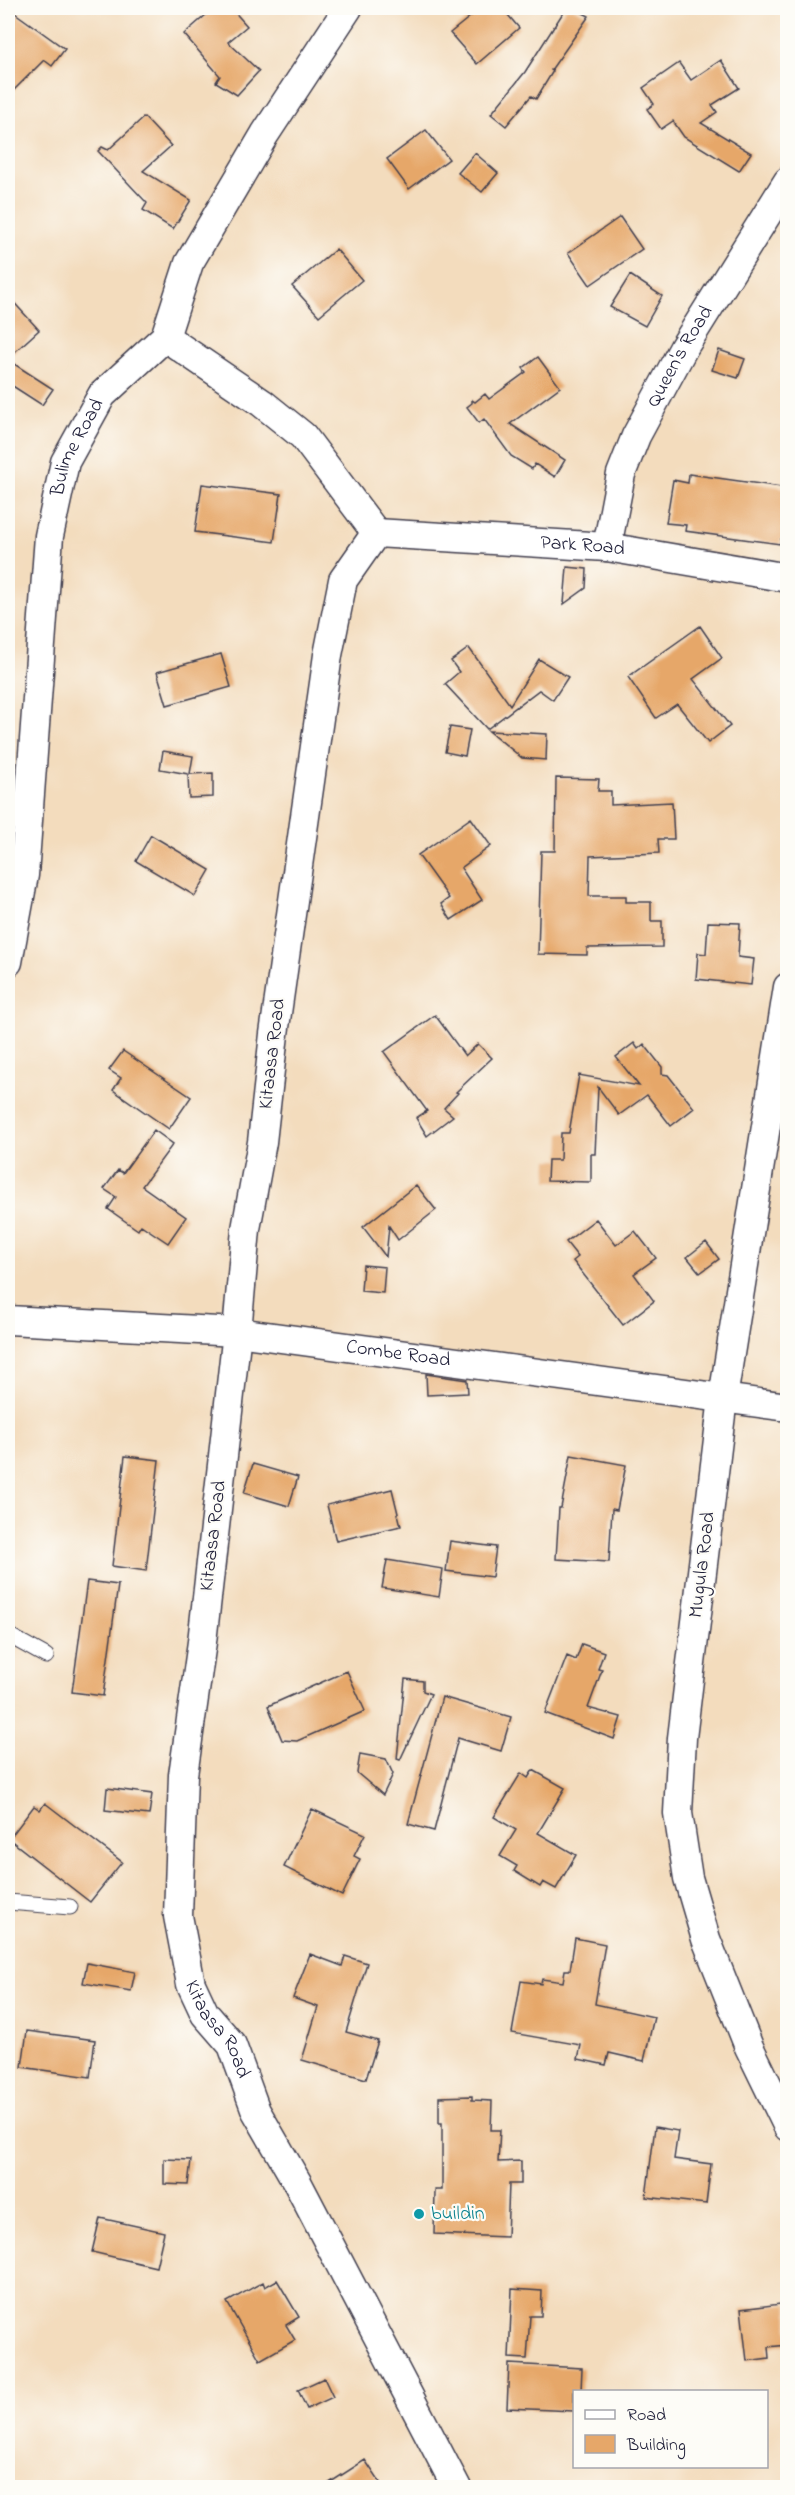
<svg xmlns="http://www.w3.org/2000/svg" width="795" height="2495" font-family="'Indie Flower',sans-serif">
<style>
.building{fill:#e6a769}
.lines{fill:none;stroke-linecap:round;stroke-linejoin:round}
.service-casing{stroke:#413e4e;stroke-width:17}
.minor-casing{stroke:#413e4e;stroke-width:31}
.service{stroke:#fff;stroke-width:15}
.minor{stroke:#fff;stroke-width:28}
.culture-dot{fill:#0f9aa8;stroke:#fdfcf7;stroke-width:2}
.labels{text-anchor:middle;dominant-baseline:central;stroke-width:4.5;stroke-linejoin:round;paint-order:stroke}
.street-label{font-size:20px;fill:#22223b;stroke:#fdfcf7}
.culture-label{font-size:20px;fill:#0d838f;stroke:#fdfcf7;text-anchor:start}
</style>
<rect width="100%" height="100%" fill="#fdfcf7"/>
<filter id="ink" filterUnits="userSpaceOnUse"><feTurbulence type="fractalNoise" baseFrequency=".0167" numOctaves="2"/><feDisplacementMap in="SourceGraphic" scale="12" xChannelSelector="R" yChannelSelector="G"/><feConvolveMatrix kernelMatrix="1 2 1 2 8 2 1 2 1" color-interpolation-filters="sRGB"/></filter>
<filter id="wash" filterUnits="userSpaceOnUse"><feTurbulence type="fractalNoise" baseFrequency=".008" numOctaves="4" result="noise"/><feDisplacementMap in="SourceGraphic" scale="24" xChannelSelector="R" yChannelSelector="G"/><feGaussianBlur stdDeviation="1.35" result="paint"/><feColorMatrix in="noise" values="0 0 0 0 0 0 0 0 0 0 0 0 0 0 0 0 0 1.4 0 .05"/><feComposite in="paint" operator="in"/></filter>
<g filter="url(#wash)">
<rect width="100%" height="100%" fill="#f3dcbd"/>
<g id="blocks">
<path class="building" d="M 8,8 L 65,49 L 52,66 L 44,60 L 8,96 Z
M 214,8 L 231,8 L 247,26 L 228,42 L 259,71 L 237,95 L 216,82 L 220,76 L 184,34 Z
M 481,8 L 502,8 L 519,28 L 477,64 L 450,33 Z
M 566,8 L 573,8 L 589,16 L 551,70 L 553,71 L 536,99 L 531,96 L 506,126 L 491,114 L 525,72 Z
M 721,60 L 739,88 L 712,105 L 717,112 L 701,123 L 751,153 L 739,171 L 684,137 L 673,121 L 661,129 L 647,109 L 654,104 L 643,88 L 679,63 L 691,80 Z
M 144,117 L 171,146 L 143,171 L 191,200 L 173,229 L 143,210 L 147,203 L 98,151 L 102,147 L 108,150 Z
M 426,130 L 449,159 L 409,189 L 387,159 Z
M 475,153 L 498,173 L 482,192 L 458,173 Z
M 620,217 L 642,249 L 590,285 L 568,253 Z
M 336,249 L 362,280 L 319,316 L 292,286 Z
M 630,275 L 662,296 L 645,326 L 610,307 Z
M 8,296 L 39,330 L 8,358 Z
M 719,350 L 745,359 L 738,378 L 712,370 Z
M 538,357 L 560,387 L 510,424 L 565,460 L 555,477 L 535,464 L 532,469 L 511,456 L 484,419 L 479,423 L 467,407 L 472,403 L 472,400 L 475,402 L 485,394 L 489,399 L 526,372 L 523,368 Z
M 8,360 L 53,389 L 42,405 L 8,383 Z
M 689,474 L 788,488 L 788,540 L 781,539 L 780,544 L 685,531 L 686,525 L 666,523 L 673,480 L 688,483 Z
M 202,484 L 281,494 L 274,542 L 195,532 Z
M 567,567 L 587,569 L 586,588 L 564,604 Z
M 700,626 L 722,658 L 693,679 L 730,726 L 708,743 L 677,704 L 656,718 L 628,677 Z
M 469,648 L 510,705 L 539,659 L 568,677 L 553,700 L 539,690 L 487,729 L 445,684 L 459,672 L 451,661 Z
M 221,654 L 231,687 L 167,705 L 157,672 Z
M 450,727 L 470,730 L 465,756 L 445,752 Z
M 489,731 L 547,734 L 546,760 L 522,758 Z
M 163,751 L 193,756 L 190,774 L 213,773 L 213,797 L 189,798 L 188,774 L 160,769 Z
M 556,778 L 599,779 L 598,791 L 611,791 L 611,805 L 672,802 L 674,839 L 658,839 L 659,853 L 590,856 L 589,896 L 626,896 L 626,902 L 651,902 L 651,921 L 662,921 L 662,947 L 587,948 L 587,955 L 538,954 L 541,851 L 555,851 Z
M 471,818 L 491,846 L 461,868 L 482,900 L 451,920 L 441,904 L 449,898 L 418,855 Z
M 151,835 L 210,870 L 195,896 L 136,861 Z
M 708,922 L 740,923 L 738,957 L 754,959 L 751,985 L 696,979 L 698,953 L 706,954 Z
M 435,1015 L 465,1056 L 478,1044 L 492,1058 L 456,1092 L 458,1093 L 444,1108 L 453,1116 L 427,1136 L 416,1118 L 427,1111 L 384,1052 Z
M 634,1043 L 638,1049 L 644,1044 L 662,1067 L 662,1074 L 668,1075 L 694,1108 L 671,1126 L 647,1095 L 619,1115 L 598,1087 L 595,1154 L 591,1154 L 591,1182 L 547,1181 L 548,1160 L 560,1160 L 561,1133 L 569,1133 L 579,1075 L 639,1086 L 616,1057 Z
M 123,1051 L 191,1097 L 169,1129 L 113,1090 L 121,1078 L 109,1070 Z
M 154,1130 L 173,1144 L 142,1186 L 186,1217 L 168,1243 L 141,1225 L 138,1230 L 108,1209 L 116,1197 L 104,1189 L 118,1170 L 123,1173 Z
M 416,1185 L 436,1210 L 398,1240 L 389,1226 L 386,1257 L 363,1227 Z
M 596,1219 L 616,1245 L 635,1231 L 656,1258 L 634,1274 L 654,1301 L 623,1325 L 573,1261 L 578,1257 L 566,1242 Z
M 706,1242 L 719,1259 L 700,1273 L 687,1257 Z
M 363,1265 L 385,1267 L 383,1293 L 361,1291 Z
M 426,1374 L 467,1380 L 468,1393 L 427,1395 Z
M 571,1455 L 626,1465 L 617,1510 L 612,1509 L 609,1562 L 556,1559 L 559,1508 L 561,1508 Z
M 125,1456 L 159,1460 L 146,1571 L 112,1566 Z
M 253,1464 L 298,1477 L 289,1506 L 244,1493 Z
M 392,1489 L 401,1526 L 336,1541 L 327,1505 Z
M 450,1541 L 496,1547 L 492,1577 L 446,1571 Z
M 387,1560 L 443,1569 L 439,1597 L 382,1588 Z
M 87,1581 L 118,1585 L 103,1696 L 72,1692 Z
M 582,1644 L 604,1652 L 598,1669 L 602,1670 L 588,1708 L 621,1717 L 614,1739 L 545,1713 L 567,1656 L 576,1660 Z
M 347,1671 L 365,1711 L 297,1741 L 282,1740 L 268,1706 Z
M 405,1679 L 423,1681 L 423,1691 L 431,1694 L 400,1760 L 397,1759 Z
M 442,1697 L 511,1717 L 501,1751 L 458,1738 L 434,1831 L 408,1824 Z
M 360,1754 L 386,1759 L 393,1774 L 383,1795 L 357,1773 Z
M 533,1770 L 565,1788 L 538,1833 L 576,1855 L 556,1889 L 543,1882 L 540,1887 L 514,1871 L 517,1866 L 500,1856 L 516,1830 L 494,1817 L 521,1773 L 528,1778 Z
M 107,1788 L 152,1794 L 149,1815 L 105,1810 Z
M 45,1803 L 122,1862 L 90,1902 L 9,1839 L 34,1806 L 40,1810 Z
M 312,1809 L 365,1834 L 354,1856 L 360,1859 L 342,1896 L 284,1867 Z
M 575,1938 L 605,1944 L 595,2004 L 654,2017 L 644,2061 L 609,2053 L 606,2065 L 578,2059 L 581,2045 L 512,2033 L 521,1981 L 541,1984 L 542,1979 L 563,1982 L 565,1970 L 570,1970 Z
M 310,1954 L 342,1966 L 345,1956 L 367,1963 L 346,2032 L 378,2041 L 366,2079 L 302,2060 L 318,2007 L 293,1998 Z
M 87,1963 L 135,1972 L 131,1991 L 83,1983 Z
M 27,2031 L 95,2040 L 90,2077 L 22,2067 Z
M 472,2096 L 472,2100 L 492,2101 L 491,2130 L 500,2130 L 498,2162 L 521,2161 L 521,2184 L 509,2184 L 507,2237 L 434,2234 L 435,2190 L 442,2190 L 442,2123 L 439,2123 L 439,2097 Z
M 655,2127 L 678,2131 L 674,2159 L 711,2164 L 706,2204 L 646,2197 Z
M 164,2159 L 191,2160 L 188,2185 L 164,2184 Z
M 100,2218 L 164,2232 L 156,2267 L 92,2252 Z
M 277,2280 L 299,2317 L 286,2325 L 295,2340 L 260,2360 L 227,2302 L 263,2282 L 265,2287 Z
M 512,2289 L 542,2291 L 541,2316 L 530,2316 L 527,2359 L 509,2358 Z
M 788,2303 L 788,2345 L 768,2347 L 769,2358 L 747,2361 L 741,2309 Z
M 509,2364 L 582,2368 L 581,2391 L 574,2391 L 574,2411 L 507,2408 Z
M 324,2378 L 333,2397 L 307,2409 L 298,2390 Z
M 365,2460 L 383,2487 L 323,2487 Z"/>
</g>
</g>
<g filter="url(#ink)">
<use href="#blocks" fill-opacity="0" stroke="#413e4e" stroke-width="1.5"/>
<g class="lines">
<g class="service-casing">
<path id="service" d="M 8,1635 L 46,1656
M 8,1902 L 70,1907"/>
</g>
<g class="minor-casing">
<g id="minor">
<path d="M 165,337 L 262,403 L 303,436 L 376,533"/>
<path id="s1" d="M 376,533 L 343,580 L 328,655 L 274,1034 L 262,1142 L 246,1229 L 237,1332 L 202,1642 L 183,1775 L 178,1916 L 191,1984 L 205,2014 L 232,2045 L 256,2111 L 297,2182 L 457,2488"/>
<path id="s2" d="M 376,533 L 607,547 L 788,578"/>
<path id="s3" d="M 607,547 L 621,474 L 636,436 L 684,347 L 788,181"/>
<path id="s4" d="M 8,962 L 24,875 L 49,536 L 65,462 L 102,395 L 165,337 L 189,263 L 265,134 L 348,8"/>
<path d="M 788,987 L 723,1398 L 682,1738 L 678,1813 L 688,1878 L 706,1939 L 749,2047 L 788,2127"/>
<path id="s5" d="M 8,1320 L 237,1332 L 788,1407"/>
</g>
</g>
<use href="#service" class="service"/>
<use href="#minor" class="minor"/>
</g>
</g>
<circle class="culture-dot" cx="419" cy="2214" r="6"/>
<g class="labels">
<g class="street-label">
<text stroke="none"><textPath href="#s3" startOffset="206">Queen's Road</textPath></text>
<text stroke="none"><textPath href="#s4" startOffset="522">Bulime Road</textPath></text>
<text stroke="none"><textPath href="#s2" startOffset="207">Park Road</textPath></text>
<text transform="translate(273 1054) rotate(-83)">Kitaasa Road</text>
<text stroke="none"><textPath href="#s5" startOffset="392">Combe Road</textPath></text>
<text transform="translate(214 1536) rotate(-83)">Kitaasa Road</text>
<text transform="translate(703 1565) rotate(-83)">Mugula Road</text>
<text stroke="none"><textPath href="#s1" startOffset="1527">Kitaasa Road</textPath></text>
</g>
<g class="culture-label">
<text x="431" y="2214">buildin</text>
</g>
</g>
<rect width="795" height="2495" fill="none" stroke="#fdfcf7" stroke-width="30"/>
<rect x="573" y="2390" width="195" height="78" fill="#fdfcf7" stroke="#a5a5ac" stroke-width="1.5"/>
<rect x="585" y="2410" width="30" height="9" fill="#ffffff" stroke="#a5a5ac" stroke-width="1.5"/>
<text x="627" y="2420" font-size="18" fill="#22223b">Road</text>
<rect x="585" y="2435" width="30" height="18" fill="#e6a769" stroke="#a5a5ac" stroke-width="1.5"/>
<text x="627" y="2450" font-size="18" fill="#22223b">Building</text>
</svg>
